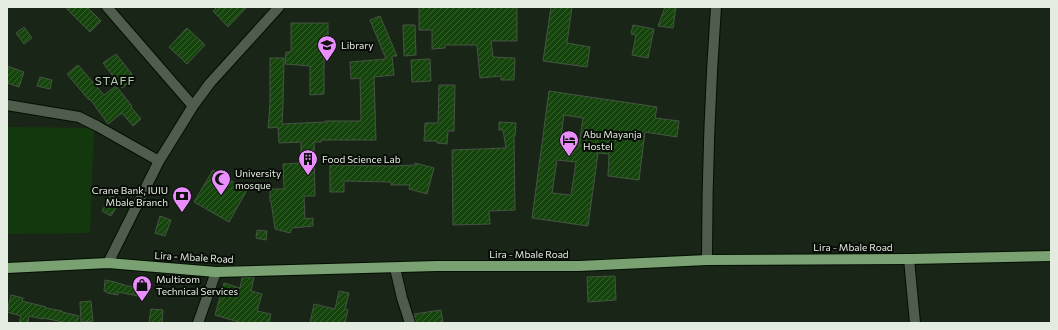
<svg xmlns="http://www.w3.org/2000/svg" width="1058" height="330" font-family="Commissioner,sans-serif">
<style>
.green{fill:#14380e}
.building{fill:url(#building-hatch);stroke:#465443;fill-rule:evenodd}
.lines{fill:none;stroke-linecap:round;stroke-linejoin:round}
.minor-casing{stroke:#040e03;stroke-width:12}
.primary-casing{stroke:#040e03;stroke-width:12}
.minor{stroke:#4f5d4c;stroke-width:10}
.primary{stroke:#79a172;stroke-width:10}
.labels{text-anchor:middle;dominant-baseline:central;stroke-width:4;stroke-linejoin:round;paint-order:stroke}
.poi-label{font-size:10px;fill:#e4ece2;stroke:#080d07;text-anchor:start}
.street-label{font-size:10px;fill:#e4ece2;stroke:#080d07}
.quarter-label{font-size:12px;letter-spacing:1px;fill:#b8c9b5;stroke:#080d07}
</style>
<defs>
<pattern id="building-hatch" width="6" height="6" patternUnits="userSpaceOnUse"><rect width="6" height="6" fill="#15450c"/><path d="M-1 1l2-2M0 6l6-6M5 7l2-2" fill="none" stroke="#37602f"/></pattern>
</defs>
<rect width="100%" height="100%" fill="#192617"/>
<path class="green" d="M 7,127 L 94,128 L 90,233 L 7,234 Z"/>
<path class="building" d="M 65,7 L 87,7 L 101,21 L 90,32 Z
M 217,7 L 247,7 L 228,27 L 213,11 Z
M 419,7 L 517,7 L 517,41 L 491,41 L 493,57 L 515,58 L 514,80 L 501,80 L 501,76 L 480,78 L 477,45 L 445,45 L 445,48 L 432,49 L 432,30 L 419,30 Z
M 551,7 L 572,7 L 567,43 L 590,47 L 587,67 L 543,61 Z
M 665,7 L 676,7 L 673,28 L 658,26 Z
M 380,16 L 397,56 L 392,56 L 394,75 L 374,77 L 376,140 L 321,140 L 321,142 L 314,142 L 315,196 L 304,196 L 305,219 L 313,218 L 313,226 L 292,228 L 290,233 L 275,229 L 271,201 L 270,201 L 270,189 L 284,189 L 283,164 L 301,163 L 301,142 L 279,143 L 278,127 L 268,128 L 270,105 L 270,58 L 284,58 L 283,104 L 282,124 L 325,122 L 325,121 L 361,121 L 360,78 L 351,79 L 350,62 L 386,59 L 370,20 Z
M 291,23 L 328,23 L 328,39 L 324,40 L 324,94 L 310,95 L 310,66 L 285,64 L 286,52 L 291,52 Z
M 403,25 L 415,25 L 416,55 L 404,56 Z
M 633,25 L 654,29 L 648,58 L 632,55 L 636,35 L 631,34 Z
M 24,27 L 32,38 L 24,44 L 16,33 Z
M 187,28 L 205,45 L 187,64 L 169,47 Z
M 116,54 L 135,78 L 122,88 L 103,63 Z
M 430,59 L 431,81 L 412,82 L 411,60 Z
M 78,65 L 104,95 L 116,86 L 132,106 L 131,107 L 141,119 L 133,126 L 122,113 L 108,124 L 90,99 L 89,100 L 67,74 Z
M 7,66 L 24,72 L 19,87 L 7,83 Z
M 40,77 L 52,80 L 50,89 L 37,86 Z
M 439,85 L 455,85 L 454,131 L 448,131 L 447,144 L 437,143 L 437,141 L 424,141 L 425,123 L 438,123 Z
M 549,91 L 657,107 L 655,118 L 679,121 L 677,137 L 645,132 L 639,180 L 608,176 L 609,154 L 598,153 L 588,226 L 532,218 ZM 564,115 L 583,118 L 579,145 L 560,143 ZM 557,160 L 576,162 L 571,195 L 552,193 Z
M 499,122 L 516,123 L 515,136 L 514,136 L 515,210 L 489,211 L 490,224 L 453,225 L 452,150 L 506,148 L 503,130 L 499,130 Z
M 415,163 L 434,168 L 427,194 L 409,189 L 410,185 L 391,185 L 391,182 L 344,181 L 344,192 L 330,192 L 330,165 L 392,166 L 415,165 Z
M 213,170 L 247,190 L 229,222 L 194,202 Z
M 111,195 L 120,201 L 111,216 L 102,211 Z
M 160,216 L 171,220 L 165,236 L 155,233 Z
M 257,230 L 267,231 L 266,240 L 256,238 Z
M 615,276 L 616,300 L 588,302 L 587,277 Z
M 254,277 L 251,291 L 262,294 L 257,311 L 271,314 L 269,323 L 242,323 L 215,315 L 224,283 L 240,288 L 242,278 Z
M 105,280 L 115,282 L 127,286 L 139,287 L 138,296 L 118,292 L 118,295 L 107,293 L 107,292 L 104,291 Z
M 339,291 L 349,293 L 345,309 L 348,310 L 345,323 L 310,323 L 314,304 L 335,309 Z
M 11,295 L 23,298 L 22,301 L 46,307 L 46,308 L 62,311 L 62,312 L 79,316 L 77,323 L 62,323 L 63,322 L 43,318 L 43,319 L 29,316 L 28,323 L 19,323 L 21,316 L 7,312 Z
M 91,301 L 93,321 L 81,322 L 80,302 Z
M 151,309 L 163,310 L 162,323 L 149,323 Z
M 441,310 L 443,323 L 416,323 L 414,314 Z"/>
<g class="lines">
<g class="minor-casing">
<path id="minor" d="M 107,7 L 193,106
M 7,105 L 79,117 L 97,126 L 159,161
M 909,259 L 915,323
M 707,260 C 707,176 710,91 716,7
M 108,263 L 159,161 L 193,106 L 210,83 L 279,7
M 395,268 L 402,298 L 410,323
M 198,323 L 216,272"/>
</g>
<g class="primary-casing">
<path id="primary" d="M 7,268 L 108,263 L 216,272 L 437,266 L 579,266 L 707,260 L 909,259 L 1051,256"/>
</g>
<use href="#minor" class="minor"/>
<use href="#primary" class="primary"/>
</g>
<defs>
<g id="school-pin" transform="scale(1)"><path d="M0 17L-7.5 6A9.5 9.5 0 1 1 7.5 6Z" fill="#ea8dfd" stroke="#080d07"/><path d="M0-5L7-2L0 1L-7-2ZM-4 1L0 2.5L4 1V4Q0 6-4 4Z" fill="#111"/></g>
<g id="hotel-pin" transform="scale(1)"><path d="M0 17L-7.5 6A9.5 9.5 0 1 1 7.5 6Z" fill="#ea8dfd" stroke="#080d07"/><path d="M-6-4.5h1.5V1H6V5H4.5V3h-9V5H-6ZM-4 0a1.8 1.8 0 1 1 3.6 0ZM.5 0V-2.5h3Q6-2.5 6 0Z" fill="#111"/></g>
<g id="building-pin" transform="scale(1)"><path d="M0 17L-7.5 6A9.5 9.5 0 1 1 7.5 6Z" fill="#ea8dfd" stroke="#080d07"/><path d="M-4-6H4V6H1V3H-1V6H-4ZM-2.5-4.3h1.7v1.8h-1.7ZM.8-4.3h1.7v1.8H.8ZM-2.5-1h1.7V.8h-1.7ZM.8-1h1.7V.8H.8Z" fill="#111"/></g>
<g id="mosque-pin" transform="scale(1)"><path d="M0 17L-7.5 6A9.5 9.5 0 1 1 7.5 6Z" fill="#ea8dfd" stroke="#080d07"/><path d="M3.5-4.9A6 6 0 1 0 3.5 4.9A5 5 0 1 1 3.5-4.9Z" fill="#111"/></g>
<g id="bank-pin" transform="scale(1)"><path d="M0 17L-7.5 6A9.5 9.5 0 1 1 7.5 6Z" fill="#ea8dfd" stroke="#080d07"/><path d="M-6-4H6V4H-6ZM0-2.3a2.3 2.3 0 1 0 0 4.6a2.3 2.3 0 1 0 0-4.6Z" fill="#111"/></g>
<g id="shop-pin" transform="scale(1)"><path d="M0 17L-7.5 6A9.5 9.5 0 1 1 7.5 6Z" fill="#ea8dfd" stroke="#080d07"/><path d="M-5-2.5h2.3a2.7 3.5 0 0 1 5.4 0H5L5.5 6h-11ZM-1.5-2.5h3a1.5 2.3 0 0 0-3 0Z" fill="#111"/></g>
</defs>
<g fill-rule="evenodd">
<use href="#school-pin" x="327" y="45"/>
<use href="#hotel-pin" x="569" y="140"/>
<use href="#building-pin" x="308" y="159"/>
<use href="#mosque-pin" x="221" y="179"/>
<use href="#bank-pin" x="182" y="196"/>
<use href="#shop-pin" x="142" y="285"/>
</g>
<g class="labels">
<g class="poi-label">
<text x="341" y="45">Library</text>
<text x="583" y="134">Abu Mayanja<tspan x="583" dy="12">Hostel</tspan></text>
<text x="322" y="159">Food Science Lab</text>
<text x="235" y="173">University<tspan x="235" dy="12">mosque</tspan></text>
<text x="168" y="190" text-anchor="end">Crane Bank, IUIU<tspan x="168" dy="12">Mbale Branch</tspan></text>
<text x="156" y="279">Multicom<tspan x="156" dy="12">Technical Services</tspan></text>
</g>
<g class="street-label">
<text x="853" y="247">Lira - Mbale Road</text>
<text x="529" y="254">Lira - Mbale Road</text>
<text transform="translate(194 257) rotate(3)">Lira - Mbale Road</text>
</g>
<g class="quarter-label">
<text x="115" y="80">STAFF</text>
</g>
</g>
<rect width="1058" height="330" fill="none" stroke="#e4ece2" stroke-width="16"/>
</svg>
